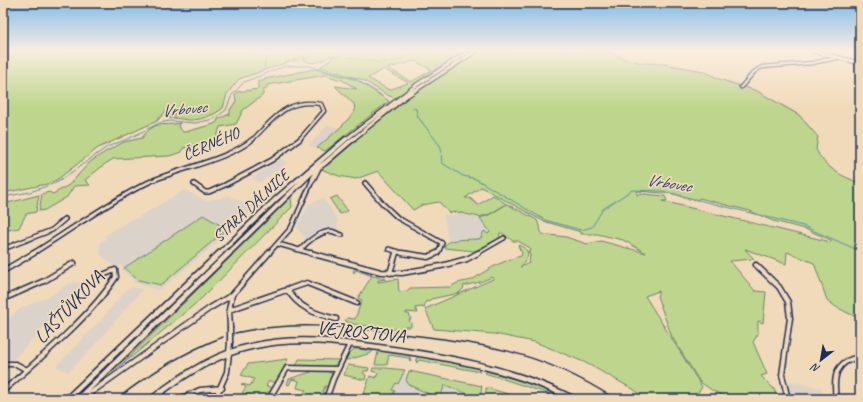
<svg xmlns="http://www.w3.org/2000/svg" width="863" height="402" font-family="Caveat,sans-serif">
<style>
.built{fill:#dbd2c9}
.green{fill:#bdd58c;stroke:#6c8275;fill-rule:evenodd}
.lines{fill:none;stroke-linecap:round;stroke-linejoin:round}
.stream{stroke:#5c8cb1;stroke-width:1}
.street-far2-casing{stroke:#1b2f5e;stroke-width:5}
.street-far1-casing{stroke:#1b2f5e;stroke-width:6}
.street-casing{stroke:#1b2f5e;stroke-width:7}
.secondary-far2-casing{stroke:#1b2f5e;stroke-width:5.5}
.secondary-far1-casing{stroke:#1b2f5e;stroke-width:7}
.secondary-casing{stroke:#1b2f5e;stroke-width:8}
.street-far2{stroke:#f1dab9;stroke-width:2.5}
.street-far1{stroke:#f1dab9;stroke-width:3}
.street{stroke:#f1dab9;stroke-width:4}
.secondary-far2{stroke:#f1dab9;stroke-width:3}
.secondary-far1{stroke:#f1dab9;stroke-width:4}
.secondary{stroke:#f1dab9;stroke-width:5}
.tram{stroke:#1b2f5e;stroke-width:1.5}
.street-bridge-casing{stroke:#1b2f5e;stroke-width:7;stroke-linecap:butt}
.street-bridge{stroke:#f1dab9;stroke-width:4}
.labels{text-anchor:middle;dominant-baseline:central;stroke-width:3.5;stroke-linejoin:round;paint-order:stroke}
.street-label{font-size:16px;fill:#1b2f5e;stroke:#f1dab9}
.water-label{font-size:17px;font-style:italic;fill:#2b4673;stroke:#f1dab9}
.near-street-label{font-size:19px;fill:#1b2f5e;stroke:#f1dab9}
</style>
<rect width="100%" height="100%" fill="#f1dab9"/>
<filter id="ink" filterUnits="userSpaceOnUse"><feTurbulence type="fractalNoise" baseFrequency=".025" numOctaves="2"/><feDisplacementMap in="SourceGraphic" scale="8" xChannelSelector="R" yChannelSelector="G"/><feConvolveMatrix kernelMatrix="1 2 1 2 8 2 1 2 1" color-interpolation-filters="sRGB"/></filter>
<g filter="url(#ink)">
<path class="built" d="M 328,125 L 339,128 L 317,148 L 308,146 Z
M 280,159 L 287,163 L 260,182 L 252,178 Z
M 185,190 L 206,201 L 229,196 L 256,207 L 232,230 L 162,288 L 157,290 L 133,282 L 134,280 L 122,270 L 122,266 L 114,266 L 100,254 L 100,242 L 106,239 L 104,236 L 133,218 L 135,219 Z
M 323,198 L 337,219 L 338,229 L 314,240 L 306,240 L 297,227 L 309,204 Z
M 463,214 L 480,218 L 499,234 L 449,249 L 444,215 Z
M 75,282 L 83,283 L 14,359 L 3,360 L 3,322 L 6,322 L 19,309 L 52,295 L 67,284 Z
M 131,287 L 143,289 L 89,351 L 69,372 L 57,367 L 57,365 L 97,324 L 128,288 L 129,289 Z
M 395,372 L 477,389 L 509,399 L 369,399 Z
M 784,380 L 821,388 L 824,399 L 789,399 Z"/>
<path class="green" d="M 3,51 L 465,51 L 395,98 L 387,95 L 363,80 L 320,67 L 333,58 L 331,55 C 323,61 313,66 303,60 L 305,56 L 239,79 L 227,94 L 223,108 C 215,115 199,121 188,120 C 181,119 176,118 169,118 L 174,116 L 175,113 L 165,112 L 157,121 L 98,148 L 58,179 L 47,184 L 3,193 ZM 415,61 L 432,70 L 411,82 L 388,68 ZM 384,69 L 407,82 L 408,83 L 389,90 L 368,78 Z
M 478,51 L 606,51 L 626,59 L 643,63 L 664,64 L 704,71 L 719,79 L 757,91 L 799,115 L 818,137 L 816,149 C 823,167 843,177 860,183 L 860,319 L 836,307 L 827,300 L 814,263 L 787,252 L 786,264 L 745,249 L 754,259 L 730,261 L 755,291 L 766,292 L 763,323 L 758,321 L 758,334 L 753,342 L 767,374 L 761,376 L 774,389 L 778,399 L 731,399 L 713,391 L 700,382 L 672,337 L 657,296 L 659,291 L 645,296 L 702,387 L 694,399 L 647,399 L 633,389 L 584,362 L 535,342 L 494,334 L 434,329 L 425,309 L 493,279 L 492,277 L 480,282 L 463,286 L 464,288 L 459,293 L 431,299 L 428,302 L 426,301 L 424,308 L 421,307 L 415,308 L 418,313 L 406,312 L 406,314 L 409,314 L 411,319 L 409,320 L 411,323 L 411,327 L 405,327 L 400,330 L 354,324 L 345,321 L 347,318 L 355,319 L 362,300 L 358,298 L 372,276 L 356,270 L 354,273 L 353,271 L 356,268 L 374,276 L 386,279 L 378,280 L 378,282 L 398,279 L 399,292 L 407,291 L 410,288 L 451,287 C 458,280 468,283 475,278 C 489,268 505,260 521,256 L 522,253 L 518,246 L 519,245 C 532,251 529,258 520,267 L 529,263 L 530,255 L 528,251 L 531,250 L 530,248 L 518,241 L 513,241 L 502,233 L 499,234 L 500,236 L 497,241 L 496,240 L 475,251 L 444,248 C 446,237 468,240 478,239 L 481,238 L 484,231 L 488,234 L 490,232 L 480,218 L 489,215 L 507,204 L 537,220 L 542,234 L 566,237 L 587,244 L 601,241 L 646,253 L 623,240 L 597,234 L 581,234 L 581,232 L 543,221 L 481,187 L 465,198 L 470,198 L 478,205 L 493,195 L 506,204 L 490,214 L 479,217 L 457,212 L 449,213 L 439,202 L 422,205 L 413,210 L 378,171 L 356,179 L 339,176 L 321,169 C 370,125 421,85 478,51 ZM 637,191 L 675,194 L 687,199 L 698,200 L 699,198 L 750,211 L 773,221 L 805,229 L 831,240 L 831,242 L 662,201 L 667,201 L 665,196 L 644,194 L 637,195 Z
M 315,69 L 357,80 L 389,101 L 325,151 L 317,148 L 343,125 L 355,111 L 354,104 L 335,86 L 357,89 L 342,80 L 325,75 L 267,85 L 267,89 L 263,90 L 263,95 L 243,110 L 236,124 L 220,127 L 215,143 L 183,148 L 182,152 L 169,156 L 113,159 L 105,164 L 85,180 L 90,185 L 74,186 L 67,197 L 45,210 L 39,211 L 42,194 L 49,192 L 53,194 L 69,185 L 90,162 L 105,152 L 124,142 L 142,138 C 155,119 163,127 180,123 L 178,126 L 183,132 L 185,132 L 214,124 L 217,122 L 218,119 L 230,114 L 230,110 L 236,101 L 235,95 L 237,92 L 258,89 L 258,81 L 264,81 L 265,79 Z
M 39,195 L 36,212 L 26,214 L 19,228 L 3,231 L 3,204 L 8,201 L 8,203 Z
M 337,196 L 348,211 L 340,214 L 330,199 Z
M 291,197 L 292,207 L 201,299 L 117,369 Z
M 203,215 L 227,229 L 161,285 L 138,280 L 124,268 Z
M 354,349 L 357,349 L 373,351 L 371,353 L 348,360 L 345,359 L 348,355 Z
M 381,351 L 409,355 L 411,360 L 410,362 L 409,358 L 389,355 L 387,365 L 375,365 L 378,352 Z
M 419,356 L 478,368 L 480,372 L 419,360 L 417,363 L 416,359 Z
M 288,359 L 276,383 L 269,381 L 266,386 L 273,388 L 271,392 L 267,392 L 266,394 L 269,395 L 268,399 L 265,397 L 264,399 L 249,399 L 251,396 L 242,393 L 246,387 L 241,384 L 250,386 L 254,379 L 241,375 L 248,364 Z
M 299,359 L 340,360 L 332,367 L 296,366 Z
M 348,365 L 369,368 L 368,371 L 364,371 L 363,373 L 366,375 L 365,380 L 344,375 Z
M 373,368 L 386,368 L 405,370 L 398,384 L 396,383 L 392,390 L 395,391 L 390,399 L 362,399 L 370,376 L 376,378 L 378,373 L 372,371 Z
M 314,371 L 327,371 L 332,374 L 333,377 L 329,387 L 325,386 L 323,392 L 326,393 L 323,399 L 300,399 L 306,390 L 297,388 L 299,381 L 292,379 L 289,385 L 287,384 L 289,379 Z
M 409,371 L 482,386 L 480,399 L 469,399 L 470,395 L 445,385 L 440,397 L 442,398 L 440,399 L 409,385 L 406,380 Z
M 487,371 L 531,384 L 566,399 L 548,399 L 549,394 L 485,373 Z
M 486,388 L 488,388 L 524,399 L 485,399 Z"/>
<g class="lines">
<path class="stream" d="M 330,56 L 339,56
M 348,57 C 366,60 399,70 410,51
M 293,62 L 309,58
M 265,68 L 264,65 L 269,51
M 413,107 L 416,109 L 418,117 L 441,147 L 442,163 L 463,176 L 476,179 L 545,220 L 581,230 L 592,227 L 603,209 L 632,190 L 662,191 L 803,226 L 860,251
M 157,120 L 159,117
M 3,197 L 30,192 L 58,182 L 107,147 L 130,138 L 159,123 L 170,121 L 195,123 L 214,119 L 226,110 L 232,95 L 244,82 L 285,66 L 309,66 L 356,79 L 381,95"/>
<g class="street-far2-casing">
<path id="street-far2" d="M 741,87 L 754,72 L 762,67 L 812,63 L 837,58
M 252,140 C 275,118 286,98 321,104 L 324,111 L 299,140"/>
</g>
<g class="street-far1-casing">
<path id="street-far1" d="M 365,183 L 383,204 L 398,218 L 442,243 L 439,251 L 436,254
M 194,184 L 205,192 L 209,192 L 225,185 L 272,160 L 300,139
M 278,244 L 314,254
M 3,249 L 52,230 L 65,219
M 389,249 L 405,254
M 300,250 C 307,242 318,233 330,231 C 333,231 338,234 342,235
M 32,254 C 71,230 108,202 149,182 C 180,168 228,160 253,139
M 268,254 L 291,228 L 313,179
M 396,254 L 397,251
M 476,254 L 504,238"/>
</g>
<g class="street-casing">
<path id="street" d="M 310,253 L 381,272 L 402,273 L 441,266 L 467,259 L 478,253
M 402,253 L 428,257 L 437,253
M 756,265 L 779,287 L 788,302 L 790,318 L 782,375 L 788,399
M 3,271 L 34,253
M 390,273 L 396,253
M 287,289 C 298,308 316,314 336,319
M 3,299 L 44,281 L 74,263
M 229,310 L 307,283 L 357,303
M 230,327 L 229,310 L 232,295
M 3,364 L 16,364 L 27,370
M 3,391 C 40,358 89,318 116,277 L 115,270 L 103,275
M 82,399 L 210,308 L 232,295 L 269,253
M 180,399 L 200,390 L 222,388
M 215,399 L 227,372 L 230,343
M 269,399 L 287,368 L 338,369
M 326,399 L 333,379 L 350,344
M 836,399 C 833,377 835,361 860,357"/>
</g>
<g class="secondary-far2-casing">
<path id="secondary-far2" d="M 813,51 L 860,63
M 345,140 L 418,84 L 469,51
M 352,140 L 405,97 L 476,51"/>
</g>
<g class="secondary-far1-casing">
<path id="secondary-far1" d="M 313,179 L 318,169
M 219,254 L 277,198 L 346,139
M 228,254 L 311,173 L 325,163 L 353,139"/>
</g>
<g class="secondary-casing">
<path id="secondary" d="M 67,399 L 220,253
M 78,399 L 229,253
M 152,399 C 182,375 215,354 253,346 C 296,336 339,342 382,348 C 449,357 513,369 574,399"/>
</g>
<use href="#street-far2" class="street-far2"/>
<use href="#street-far1" class="street-far1"/>
<use href="#street" class="street"/>
<use href="#secondary-far2" class="secondary-far2"/>
<use href="#secondary-far1" class="secondary-far1"/>
<use href="#secondary" class="secondary"/>
<path class="tram" d="M 235,333 C 290,321 339,326 394,333 C 481,343 540,350 615,399
M 117,399 C 150,373 184,352 223,337"/>
<g class="street-bridge-casing">
<path id="street-bridge" d="M 230,327 L 230,343"/>
</g>
<use href="#street-bridge" class="street-bridge"/>
</g>
</g>
<linearGradient id="sky" x2="0" y2="1"><stop stop-color="#81bde8"/><stop offset="0.47" stop-color="#f9eee0"/><stop offset="1" stop-color="#f9eee0" stop-opacity="0"/></linearGradient>
<rect width="863" height="108" fill="url(#sky)"/>
<g class="labels">
<g class="street-label">
<text transform="translate(211 144) rotate(-23)">ČERNÉHO</text>
<text transform="translate(251 206) rotate(-43)">STARÁ DÁLNICE</text>
</g>
<g class="water-label">
<text transform="translate(184 109) rotate(-6)">Vrbovec</text>
<text transform="translate(669 183) rotate(9)">Vrbovec</text>
</g>
<g class="near-street-label">
<text transform="translate(69 307) rotate(-47)">LAŠTŮVKOVA</text>
<text transform="translate(361 332) rotate(6)">VEJROSTOVA</text>
</g>
</g>
<rect width="863" height="402" fill="none" stroke="#f1dab9" stroke-width="16"/>
<rect x="8" y="8" width="847" height="386" fill="none" stroke="#1b2f5e" stroke-width="1.5" filter="url(#ink)"/>
<g transform="translate(821 360) rotate(211)" stroke="#f1dab9" stroke-width="3" paint-order="stroke">
<path d="M0-3L7 15L0 10L-7 15Z" fill="#1b2f5e"/>
<text y="-6" font-size="11" font-weight="bold" text-anchor="middle" fill="#1b2f5e">N</text>
</g>
</svg>
